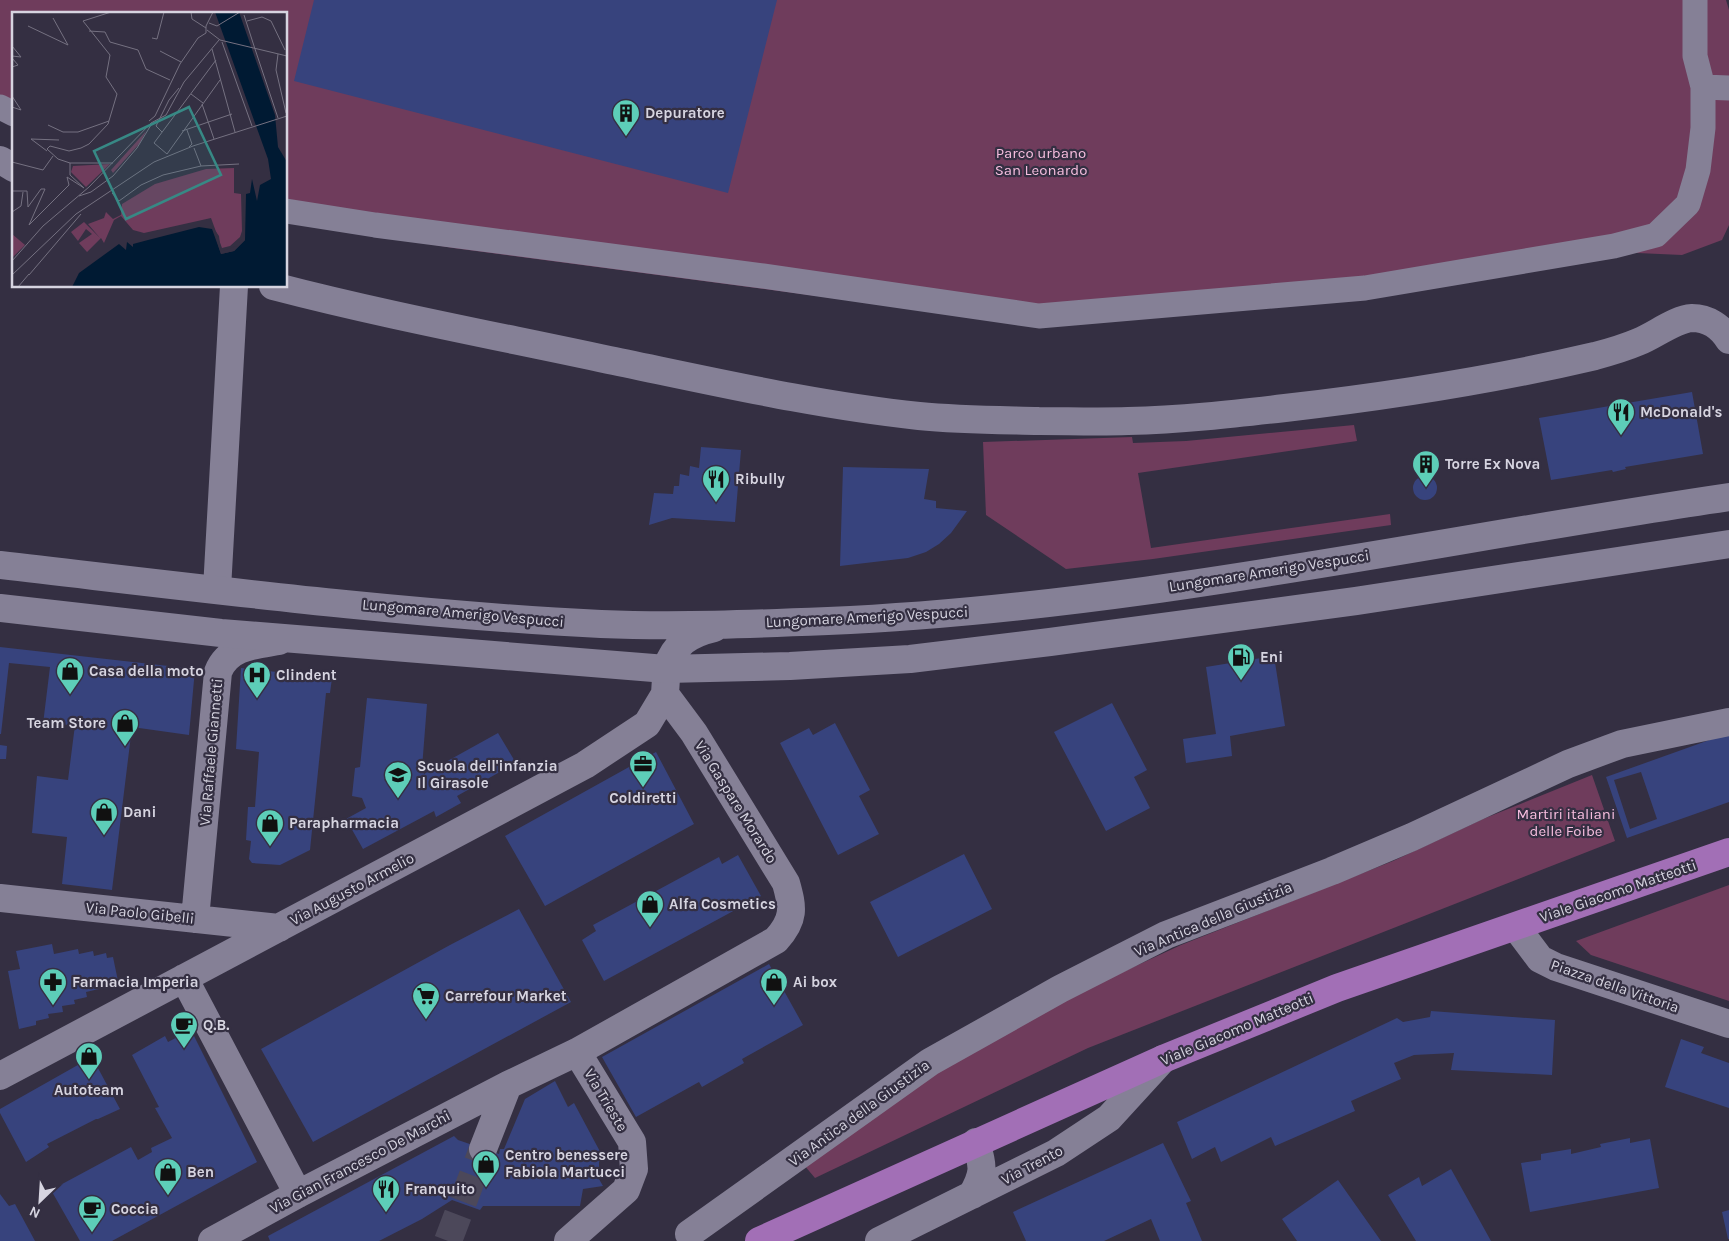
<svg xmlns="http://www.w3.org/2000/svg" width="1729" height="1241" font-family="Karla,sans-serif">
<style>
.green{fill:#6f3c5c}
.building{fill:#37437d;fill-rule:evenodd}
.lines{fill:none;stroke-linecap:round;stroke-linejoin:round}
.minor-tunnel{stroke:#4c485a;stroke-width:28;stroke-dasharray:28 14;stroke-linecap:butt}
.pedestrian{stroke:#858096;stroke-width:25}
.minor{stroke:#858096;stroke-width:28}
.secondary{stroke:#858096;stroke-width:28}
.primary{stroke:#a26fb6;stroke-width:28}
.labels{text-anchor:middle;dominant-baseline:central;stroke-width:4.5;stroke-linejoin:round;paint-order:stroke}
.poi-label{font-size:15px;font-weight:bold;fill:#d6d4e0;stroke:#342f42;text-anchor:start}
.park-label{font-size:15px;fill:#f7bedf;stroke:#342f42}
.street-label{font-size:15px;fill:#d6d4e0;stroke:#342f42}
.inset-road{fill:none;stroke:#757181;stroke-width:1}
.view{fill:#378985;fill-opacity:0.15;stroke:#378985;stroke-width:2.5}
.inset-edge{fill:none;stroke:#d6d4e0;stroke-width:2.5}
</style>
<rect width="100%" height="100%" fill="#342f42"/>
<path class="green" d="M 0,0 L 1726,0 L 1729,10 L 1729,225 L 1722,240 L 1682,255 L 1615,252 L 1038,325 L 453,248 L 286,220 L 286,14 L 14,14 L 14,122 L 0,116 Z
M 1354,425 L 1357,441 L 1138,473 L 1151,548 L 1390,514 L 1391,525 L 1153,559 L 1066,569 L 986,515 L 983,442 L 1132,437 L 1133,443 L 1186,441 Z
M 1592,775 L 1615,841 L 1088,1048 L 815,1178 L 804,1165 L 896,1100 L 978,1046 L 1058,1002 L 1181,945 L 1393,861 L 1483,819 Z
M 1729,885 L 1729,1001 L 1591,955 L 1576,941 Z"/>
<path class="building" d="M 314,0 L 777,0 L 728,193 L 294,81 Z
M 1692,392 L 1703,454 L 1625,467 L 1626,469 L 1613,472 L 1612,470 L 1551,480 L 1539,418 Z
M 701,447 L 741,450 L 735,522 L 672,518 L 649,525 L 654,493 L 673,494 L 674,486 L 679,486 L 680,474 L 689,476 L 690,466 L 699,468 Z
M 843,467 L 929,469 L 924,499 L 936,501 L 936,508 L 967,511 L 951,533 L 939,544 L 926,552 L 908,558 L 840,566 Z
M1413 488a12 12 0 1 1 24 0a12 12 0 1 1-24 0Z
M 0,647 L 195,669 L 189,735 L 132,727 L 112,890 L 62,884 L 67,837 L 32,833 L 37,776 L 68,780 L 75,725 L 43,724 L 50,667 L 9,663 L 1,734 L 0,734 Z
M 1274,656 L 1285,726 L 1230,736 L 1232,756 L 1186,763 L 1183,739 L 1216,734 L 1206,667 Z
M 241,668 L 332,678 L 330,693 L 326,693 L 310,850 L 280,865 L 252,863 L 249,859 L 251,841 L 246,840 L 248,807 L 255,807 L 259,752 L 236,749 Z
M 367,698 L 427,704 L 422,768 L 424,774 L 498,733 L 516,763 L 457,796 L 461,803 L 436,817 L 434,811 L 363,849 L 346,819 L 366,808 L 362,798 L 352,796 L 355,768 L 360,767 Z
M 1112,703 L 1147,770 L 1134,777 L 1150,808 L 1106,831 L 1054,732 Z
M 835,723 L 870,790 L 859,796 L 879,834 L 838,855 L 780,743 L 809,728 L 813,735 Z
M 1729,733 L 1729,802 L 1627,838 L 1606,777 ZM 1641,772 L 1657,819 L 1630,829 L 1614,780 Z
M 0,745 L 7,746 L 6,759 L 0,759 Z
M 656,752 L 694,824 L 545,906 L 505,836 Z
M 964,854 L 992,909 L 898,957 L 870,902 Z
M 738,855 L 761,896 L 604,981 L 582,940 L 596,931 L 593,925 L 719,857 L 722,864 Z
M 519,909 L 571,1002 L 313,1142 L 261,1049 L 450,945 Z
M 52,944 L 54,954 L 78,949 L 79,954 L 93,951 L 94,956 L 106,953 L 107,958 L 113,957 L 118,981 L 99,985 L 99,989 L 86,992 L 87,997 L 74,1000 L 75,1004 L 62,1006 L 63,1012 L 48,1014 L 49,1018 L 36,1021 L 36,1025 L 19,1029 L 8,971 L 20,969 L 16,951 Z
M 769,964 L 803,1025 L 742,1059 L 744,1063 L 702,1087 L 699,1082 L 636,1117 L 602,1057 Z
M 1431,1011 L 1555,1020 L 1552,1075 L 1451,1070 L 1454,1053 L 1414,1055 L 1394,1063 L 1401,1079 L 1351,1101 L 1355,1111 L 1275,1146 L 1271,1137 L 1221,1162 L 1215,1147 L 1192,1159 L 1177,1122 L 1397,1018 L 1403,1022 L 1430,1017 Z
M 191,1030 L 257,1162 L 112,1241 L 80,1241 L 51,1190 L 131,1147 L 138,1160 L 152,1152 L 151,1148 L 172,1138 L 155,1108 L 159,1107 L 132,1055 L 165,1036 L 168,1042 Z
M 1681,1039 L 1704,1047 L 1701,1053 L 1729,1063 L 1729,1108 L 1665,1087 Z
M 92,1057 L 120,1109 L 98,1119 L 96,1119 L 47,1144 L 49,1147 L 26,1162 L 0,1113 L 0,1109 Z
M 555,1081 L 568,1107 L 574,1103 L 604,1159 L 599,1162 L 599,1179 L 603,1186 L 583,1189 L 580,1206 L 483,1206 L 480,1210 L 452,1200 L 422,1219 L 379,1241 L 270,1241 L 268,1236 L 454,1136 L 458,1140 L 499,1154 L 500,1149 L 504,1149 L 525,1099 Z
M 1630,1138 L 1630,1143 L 1650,1139 L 1659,1188 L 1530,1212 L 1521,1163 L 1541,1160 L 1541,1154 L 1571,1149 L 1571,1154 L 1601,1147 L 1600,1144 Z
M 1163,1143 L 1191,1201 L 1186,1203 L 1202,1241 L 1160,1241 L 1151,1219 L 1104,1241 L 1026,1241 L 1013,1212 Z
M 1451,1169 L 1491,1241 L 1416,1241 L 1388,1195 L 1419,1177 L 1422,1186 Z
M 1338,1180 L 1381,1241 L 1297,1241 L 1282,1219 Z
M 0,1194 L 9,1206 L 15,1204 L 35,1241 L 0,1241 Z
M 1729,1210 L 1729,1239 L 1728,1239 L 1722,1212 Z"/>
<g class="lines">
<path class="minor-tunnel" d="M 448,1241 L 483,1149"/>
<path class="pedestrian" d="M 1703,87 L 1729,88
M 0,107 L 14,114
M 286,211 L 375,225 L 763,276 L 1039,316 L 1365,288 L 1614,246 L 1656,235 L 1688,204 L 1698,170 L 1703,128 L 1703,87 L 1695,56 L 1695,0"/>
<path class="minor" d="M 0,160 L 14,168
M 273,286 C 384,315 497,336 609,360 C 712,381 814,405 919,416 C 959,420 999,420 1039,421 C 1068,421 1099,422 1128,421 C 1180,420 1233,414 1285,408 C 1389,396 1493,380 1595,356 C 1610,352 1624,348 1638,342 C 1654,336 1675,319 1692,318 C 1708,318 1721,327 1729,340
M 217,589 L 234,286
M 0,898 L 279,928
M 195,919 L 218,672 C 228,646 256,645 279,641
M 1516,927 L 1540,959 L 1556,967 L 1729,1024
M 184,978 L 298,1194
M 0,1076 L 585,765 L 647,724 L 665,694 L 666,678
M 483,1149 L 508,1085
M 689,1234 L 930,1062 L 1060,989 L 1166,935 L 1332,871 L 1412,837 L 1568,764 L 1622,744 L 1729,722
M 212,1241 L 298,1194 L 508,1085 L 577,1052 L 776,940 C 795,919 793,908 786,883 L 694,733 L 665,694
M 568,1241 L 626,1190 L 634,1169 L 632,1142 L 577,1052"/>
<path class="secondary" d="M 0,565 C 200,588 400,614 601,624 C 676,627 753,624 828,621 C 1131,608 1430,541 1729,497
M 0,608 L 221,633 L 666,669 L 790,666 L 910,659 L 1050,642 L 1356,601 L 1729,544
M 666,669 C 675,644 688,634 714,628
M 972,1195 C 985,1172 983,1167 976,1142
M 879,1241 L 1056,1153 L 1109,1118 L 1163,1059"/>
<path class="primary" d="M 759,1241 L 1163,1059 L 1337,988 L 1729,852"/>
</g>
<defs>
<g id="building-pin" transform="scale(1.4375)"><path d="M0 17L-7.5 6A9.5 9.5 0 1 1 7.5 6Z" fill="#5dceb8" stroke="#342f42"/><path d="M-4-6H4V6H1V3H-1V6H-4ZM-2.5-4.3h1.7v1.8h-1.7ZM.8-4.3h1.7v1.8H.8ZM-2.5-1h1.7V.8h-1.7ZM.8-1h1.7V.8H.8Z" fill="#111"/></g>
<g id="restaurant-pin" transform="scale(1.4375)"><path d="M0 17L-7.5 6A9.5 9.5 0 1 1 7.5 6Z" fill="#5dceb8" stroke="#342f42"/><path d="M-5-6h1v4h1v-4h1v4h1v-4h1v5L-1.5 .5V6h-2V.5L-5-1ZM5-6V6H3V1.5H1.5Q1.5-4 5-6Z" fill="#111"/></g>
<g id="fuel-pin" transform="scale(1.4375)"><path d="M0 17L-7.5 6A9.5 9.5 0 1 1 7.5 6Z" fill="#5dceb8" stroke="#342f42"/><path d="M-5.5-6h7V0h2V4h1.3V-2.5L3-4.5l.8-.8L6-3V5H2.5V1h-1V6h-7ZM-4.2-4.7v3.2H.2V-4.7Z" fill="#111"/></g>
<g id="shop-pin" transform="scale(1.4375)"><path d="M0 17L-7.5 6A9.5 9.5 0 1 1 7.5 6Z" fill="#5dceb8" stroke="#342f42"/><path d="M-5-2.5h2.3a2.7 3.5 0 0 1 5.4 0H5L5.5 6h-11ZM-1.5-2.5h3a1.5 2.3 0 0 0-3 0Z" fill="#111"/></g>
<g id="hospital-pin" transform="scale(1.4375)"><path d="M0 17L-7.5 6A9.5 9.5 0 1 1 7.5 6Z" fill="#5dceb8" stroke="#342f42"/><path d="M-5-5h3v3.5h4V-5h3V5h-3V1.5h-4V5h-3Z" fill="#111"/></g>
<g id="office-pin" transform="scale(1.4375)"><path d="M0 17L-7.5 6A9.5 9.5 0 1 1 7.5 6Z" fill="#5dceb8" stroke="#342f42"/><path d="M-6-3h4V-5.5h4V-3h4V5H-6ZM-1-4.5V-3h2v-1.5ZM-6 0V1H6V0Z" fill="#111"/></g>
<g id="school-pin" transform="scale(1.4375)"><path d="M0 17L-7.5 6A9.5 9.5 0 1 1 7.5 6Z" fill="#5dceb8" stroke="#342f42"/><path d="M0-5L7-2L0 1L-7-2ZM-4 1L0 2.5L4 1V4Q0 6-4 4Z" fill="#111"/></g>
<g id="pharmacy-pin" transform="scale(1.4375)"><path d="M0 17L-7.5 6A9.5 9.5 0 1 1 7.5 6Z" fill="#5dceb8" stroke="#342f42"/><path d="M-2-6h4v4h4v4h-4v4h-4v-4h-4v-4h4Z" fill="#111"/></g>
<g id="supermarket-pin" transform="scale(1.4375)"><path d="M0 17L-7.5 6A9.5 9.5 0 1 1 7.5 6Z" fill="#5dceb8" stroke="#342f42"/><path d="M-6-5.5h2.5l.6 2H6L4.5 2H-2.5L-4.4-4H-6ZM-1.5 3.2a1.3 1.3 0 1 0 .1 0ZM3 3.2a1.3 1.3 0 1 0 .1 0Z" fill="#111"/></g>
<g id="cafe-pin" transform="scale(1.4375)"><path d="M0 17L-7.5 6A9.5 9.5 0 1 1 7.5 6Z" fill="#5dceb8" stroke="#342f42"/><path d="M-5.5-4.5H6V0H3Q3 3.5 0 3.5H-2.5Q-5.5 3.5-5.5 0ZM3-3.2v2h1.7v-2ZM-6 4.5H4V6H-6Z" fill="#111"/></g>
</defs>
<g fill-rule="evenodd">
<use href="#building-pin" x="626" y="113"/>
<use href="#restaurant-pin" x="1621" y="412"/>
<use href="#building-pin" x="1426" y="464"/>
<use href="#restaurant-pin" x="716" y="479"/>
<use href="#fuel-pin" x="1241" y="657"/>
<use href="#shop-pin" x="70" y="671"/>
<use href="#hospital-pin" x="257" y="675"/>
<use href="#shop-pin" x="125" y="723"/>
<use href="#office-pin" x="643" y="764"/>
<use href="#school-pin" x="398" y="775"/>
<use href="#shop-pin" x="104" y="812"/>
<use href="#shop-pin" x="270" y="823"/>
<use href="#shop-pin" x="650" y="904"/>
<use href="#pharmacy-pin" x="53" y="982"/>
<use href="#shop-pin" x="774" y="982"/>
<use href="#supermarket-pin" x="426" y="996"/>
<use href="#cafe-pin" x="184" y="1025"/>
<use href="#shop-pin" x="89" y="1056"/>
<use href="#shop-pin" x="486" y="1164"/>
<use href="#shop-pin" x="168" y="1172"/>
<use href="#restaurant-pin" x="386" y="1189"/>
<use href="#cafe-pin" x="92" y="1209"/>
</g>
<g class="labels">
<g class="poi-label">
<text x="645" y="113">Depuratore</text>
<text x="1640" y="412">McDonald's</text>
<text x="1445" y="464">Torre Ex Nova</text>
<text x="735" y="479">Ribully</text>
<text x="1260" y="657">Eni</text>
<text x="89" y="671">Casa della moto</text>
<text x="276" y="675">Clindent</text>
<text x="106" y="723" text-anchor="end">Team Store</text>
<text x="417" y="766">Scuola dell'infanzia<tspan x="417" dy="17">Il Girasole</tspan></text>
<text x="643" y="798" text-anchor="middle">Coldiretti</text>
<text x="123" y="812">Dani</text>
<text x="289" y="823">Parapharmacia</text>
<text x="669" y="904">Alfa Cosmetics</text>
<text x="72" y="982">Farmacia Imperia</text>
<text x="793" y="982">Ai box</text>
<text x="445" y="996">Carrefour Market</text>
<text x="203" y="1025">Q.B.</text>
<text x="89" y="1090" text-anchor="middle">Autoteam</text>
<text x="505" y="1155">Centro benessere<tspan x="505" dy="17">Fabiola Martucci</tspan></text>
<text x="187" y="1172">Ben</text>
<text x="405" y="1189">Franquito</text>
<text x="111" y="1209">Coccia</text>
</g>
<g class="park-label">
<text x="1041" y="153">Parco urbano<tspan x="1041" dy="17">San Leonardo</tspan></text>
<text x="1566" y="814">Martiri italiani<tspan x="1566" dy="17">delle Foibe</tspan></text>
</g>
<g class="street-label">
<text transform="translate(1269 571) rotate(-9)">Lungomare Amerigo Vespucci</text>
<text transform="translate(463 613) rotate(5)">Lungomare Amerigo Vespucci</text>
<text transform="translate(867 617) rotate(-3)">Lungomare Amerigo Vespucci</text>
<text transform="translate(211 752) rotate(-85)">Via Raffaele Giannetti</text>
<text transform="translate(736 802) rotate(58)">Via Gaspare Morardo</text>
<text transform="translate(352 889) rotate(-28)">Via Augusto Armelio</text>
<text transform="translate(1618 891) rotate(-19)">Viale Giacomo Matteotti</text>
<text transform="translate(140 913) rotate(6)">Via Paolo Gibelli</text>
<text transform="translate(1213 919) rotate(-23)">Via Antica della Giustizia</text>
<text transform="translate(1615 986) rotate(19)">Piazza della Vittoria</text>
<text transform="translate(1237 1029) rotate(-23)">Viale Giacomo Matteotti</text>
<text transform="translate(606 1100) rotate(59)">Via Trieste</text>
<text transform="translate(859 1113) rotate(-36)">Via Antica della Giustizia</text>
<text transform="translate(360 1162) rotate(-28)">Via Gian Francesco De Marchi</text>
<text transform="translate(1032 1165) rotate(-28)">Via Trento</text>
</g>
</g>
<g transform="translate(12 12)">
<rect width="275" height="275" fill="#342f42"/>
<path d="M 134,119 L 128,131 L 101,161 L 99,158 ZM 98,152 L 74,175 L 59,160 L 61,154 ZM 222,156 L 222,181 L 229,182 L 230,219 L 228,225 L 218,234 L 210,236 L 199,206 L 132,221 L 121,218 L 109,204 L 102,208 L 92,231 L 89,226 L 75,240 L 67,231 L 80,222 L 74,217 L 66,229 L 59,220 L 72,210 L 88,226 L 76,212 L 92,206 L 94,200 L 101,207 L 109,203 L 110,192 L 143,172 L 194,157 ZM 0,222 L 13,233 L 0,246 Z" fill="#6f3c5c"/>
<path d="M 203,0 L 227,0 L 263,103 L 266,135 L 275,150 L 275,275 L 60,275 L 67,261 L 107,232 L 114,238 L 115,230 L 121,235 L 121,232 L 136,228 L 187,215 L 200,217 L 209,242 L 222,239 L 233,228 L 234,182 L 238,181 L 240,167 L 245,189 L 248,173 L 259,167 L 256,147 Z" fill="#001a33"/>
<path d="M 231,182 L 233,228 L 222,239 L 209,242 L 200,214 L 207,224 L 209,239 L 225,234 L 232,224 Z" fill="#342f42"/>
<path class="inset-road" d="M 99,0 L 71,9 L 98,43 L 94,65 L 105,82 L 96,112 L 77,132 L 69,136 L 57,139 L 38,134 L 35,137 L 46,147 L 58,151 L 101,151M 179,0 L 180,7 L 194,16M 232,3 L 243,37M 235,9 L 250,5 L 259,9 L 273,38M 197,11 L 205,14 L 228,0M 16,14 L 56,33 L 41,6M 195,18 L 208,28M 77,19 L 93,20 L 98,30 L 126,38 L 134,57 L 158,68M 140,26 L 145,27 L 152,0M 208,28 L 275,44M 210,30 L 240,114M 0,34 L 9,45 L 0,44M 200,37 L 223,120M 243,37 L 266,106M 148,39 L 169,50M 266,42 L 264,58 L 274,101M 0,46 L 6,53 L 0,55M 179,82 L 191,91M 0,84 L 9,98 L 0,95M 190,92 L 202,127M 137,109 L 143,104 L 168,52 L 186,26 L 194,21 L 194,14 L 201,0M 36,113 L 51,120 L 66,120 L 97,109M 175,118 L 180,132 L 177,135M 170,119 L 220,102M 150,120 L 144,114 L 157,88 L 167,76M 182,136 L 189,154M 35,139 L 19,127 L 47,128M 155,142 L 142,131 L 204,48M 155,142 L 208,68M 0,150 L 31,158 L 41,144M 58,151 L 58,163 L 72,176M 0,179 L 15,179 L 16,195 L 29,177 L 33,177 L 17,213 L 57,173 L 55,165 L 72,176M 100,181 L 107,189 L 129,173 L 151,163 L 189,154 L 227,152M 67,184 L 79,180 L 101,164 L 125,136 L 139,113M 0,200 L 9,194 L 11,180M 0,249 L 31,214 L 77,175 L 139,111 L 154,103 L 172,70 L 207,28M 0,263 L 64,202 L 142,150 L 181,134 L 275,104M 17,263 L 69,202M 6,275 L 17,262"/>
<path class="view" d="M 177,95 L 209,163 L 114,207 L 82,139 Z"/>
<rect width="275" height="275" class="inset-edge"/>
</g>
<g transform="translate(40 1201) rotate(205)" stroke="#342f42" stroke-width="4" paint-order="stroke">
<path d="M0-4L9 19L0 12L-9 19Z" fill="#d6d4e0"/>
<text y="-8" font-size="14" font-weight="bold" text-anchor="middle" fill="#d6d4e0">N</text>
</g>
</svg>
